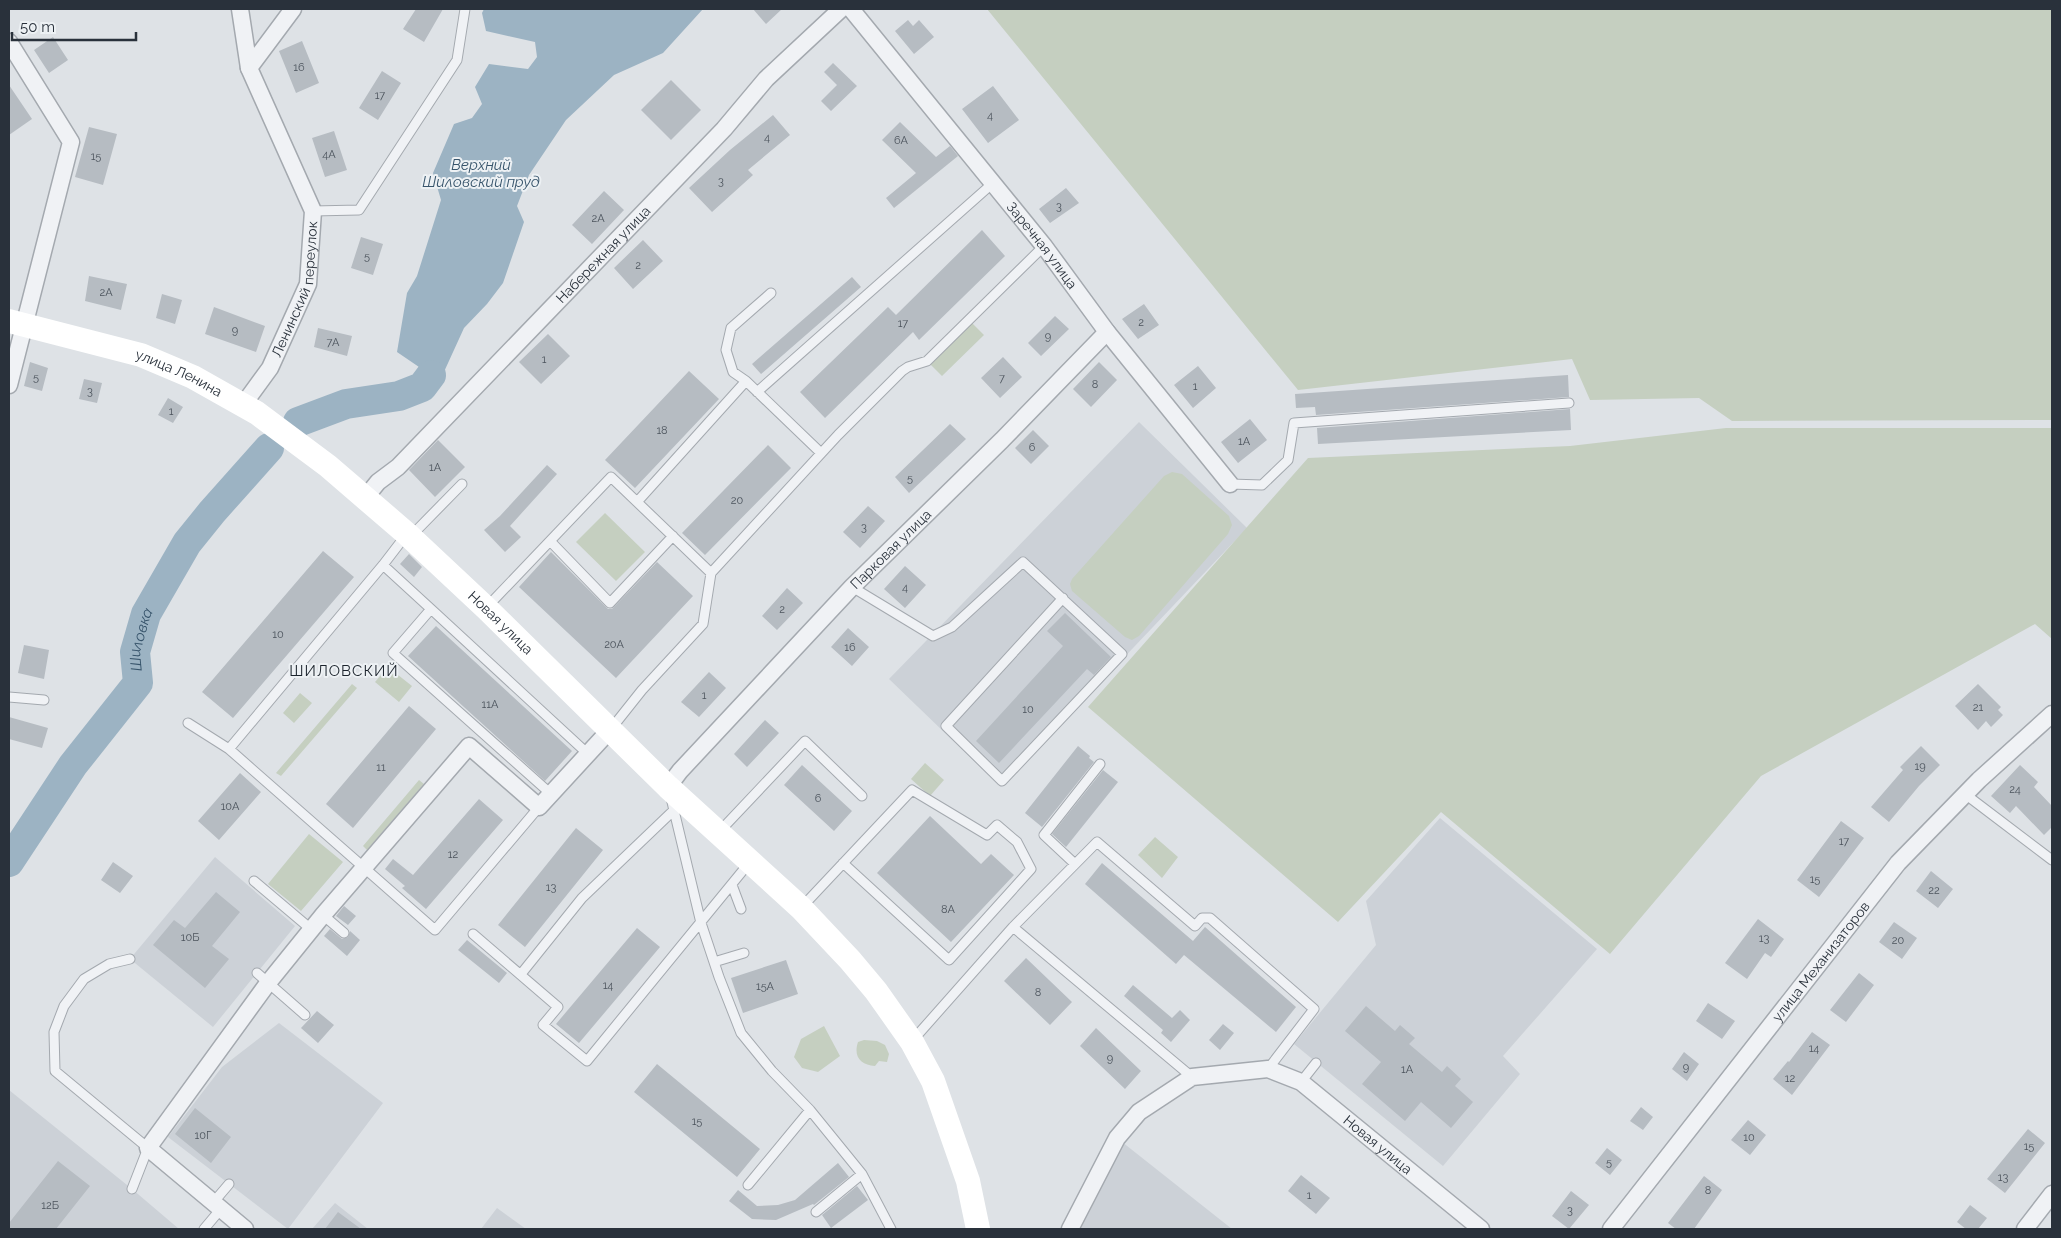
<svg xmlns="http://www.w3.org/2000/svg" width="2061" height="1238" font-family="Raleway,sans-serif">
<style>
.built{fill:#ccd1d7}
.green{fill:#c5cfc0}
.water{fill:#9cb3c3}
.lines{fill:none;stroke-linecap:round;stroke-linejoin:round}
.river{stroke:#9cb3c3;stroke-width:30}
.building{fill:#b6bcc2}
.lane-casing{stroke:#a4a9af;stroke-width:11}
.street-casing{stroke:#a4a9af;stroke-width:19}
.lane{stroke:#f0f2f5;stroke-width:9}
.street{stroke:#f0f2f5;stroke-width:16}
.secondary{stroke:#fff;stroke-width:24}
.labels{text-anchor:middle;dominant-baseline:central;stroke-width:4;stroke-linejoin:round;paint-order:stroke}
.number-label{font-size:11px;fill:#4c545d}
.street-label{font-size:14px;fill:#29313b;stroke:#edf1f4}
.water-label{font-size:15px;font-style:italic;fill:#37546b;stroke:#edf1f4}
.neighbourhood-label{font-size:15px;letter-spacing:1px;fill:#1b232c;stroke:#edf1f4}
</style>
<rect width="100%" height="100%" fill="#dee2e6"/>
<path class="built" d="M 1139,422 L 1247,528 L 1001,787 L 889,679 Z
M 1440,818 L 1597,949 L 1503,1056 L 1520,1074 L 1443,1166 L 1294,1044 L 1376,945 L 1366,901 Z
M 215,857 L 295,926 L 213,1027 L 130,959 Z
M 279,1023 L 383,1103 L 288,1229 L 168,1137 L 222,1067 Z
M 9,1090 L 132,1189 L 179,1229 L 9,1229 Z
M 1117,1138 L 1232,1229 L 1070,1229 Z
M 335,1203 L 368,1229 L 312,1229 Z
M 497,1208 L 526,1229 L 481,1229 Z"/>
<path class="green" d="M 987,9 L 2052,9 L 2052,420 L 1732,421 L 1699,398 L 1590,400 L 1572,359 L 1298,390 Z
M 972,323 L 984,335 L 942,376 L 930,364 Z
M 1726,428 L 2052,428 L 2052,639 L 2035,624 L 1761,776 L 1610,954 L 1441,812 L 1338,922 L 1088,707 L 1308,458 L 1570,446 Z
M 1172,472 L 1182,474 L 1229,516 L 1232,525 L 1228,534 L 1139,636 L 1132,640 L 1125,637 L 1072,591 L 1070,584 L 1072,579 L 1164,476 Z
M 605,513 L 645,552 L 616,581 L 576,542 Z
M 388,667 L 412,686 L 399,702 L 375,682 Z
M 352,684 L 357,688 L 281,776 L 276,773 Z
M 300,693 L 312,703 L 294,723 L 283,713 Z
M 925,763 L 944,780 L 930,796 L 911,779 Z
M 419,780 L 424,784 L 367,850 L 363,846 Z
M 309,834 L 343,862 L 301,911 L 268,884 Z
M 1155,837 L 1178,857 L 1162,878 L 1138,855 Z
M 824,1026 L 840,1056 L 818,1072 L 802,1068 L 794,1057 L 801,1039 Z
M 864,1040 L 877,1041 L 885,1045 L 889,1054 L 887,1062 L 879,1061 L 875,1066 C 861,1065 853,1057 858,1042 Z"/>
<path class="water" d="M 484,9 L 703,9 L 663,53 L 614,75 L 566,120 L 529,175 L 517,206 L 524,222 L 503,283 L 487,304 L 464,328 L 443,374 L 413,402 L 399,396 L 417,381 L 419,367 L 397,352 L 407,293 L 417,276 L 441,200 L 433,173 L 454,124 L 472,118 L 482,104 L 475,87 L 489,64 L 528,69 L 537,57 L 535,42 L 486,31 L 482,13 Z"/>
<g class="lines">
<g class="river">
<path d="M 298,422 L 346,404 L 399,396 L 422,387 L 431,375"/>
<path id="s1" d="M 9,862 L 73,765 L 138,683 L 135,652 L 146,614 L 187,543 L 212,512 L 269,448"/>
</g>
</g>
<path class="building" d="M 416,9 L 443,9 L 424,42 L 403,29 Z
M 753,9 L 782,9 L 766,24 Z
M 908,20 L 913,26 L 919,20 L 934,37 L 914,54 L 895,31 Z
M 53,37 L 68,60 L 49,73 L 34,50 Z
M 302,41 L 319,83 L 296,93 L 279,51 Z
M 833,63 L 857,86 L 831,111 L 821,101 L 837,85 L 824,72 Z
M 382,71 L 401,83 L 378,120 L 359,108 Z
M 671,80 L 701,110 L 671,140 L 641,110 Z
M 9,85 L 32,119 L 9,135 Z
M 993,86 L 1019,120 L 988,143 L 962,109 Z
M 773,115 L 790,135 L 748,170 L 753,175 L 712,212 L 689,188 L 730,150 Z
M 900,122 L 936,157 L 950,146 L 958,156 L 894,208 L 886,198 L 916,173 L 882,140 Z
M 89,127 L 117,134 L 103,185 L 75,177 Z
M 334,131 L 347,170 L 325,177 L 312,138 Z
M 1066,188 L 1079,203 L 1050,223 L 1039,209 Z
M 604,191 L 624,210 L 592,244 L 572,225 Z
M 982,230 L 1005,256 L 919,340 L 913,332 L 825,418 L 800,392 L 888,307 L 896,315 Z
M 361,237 L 383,244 L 373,275 L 351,268 Z
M 643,240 L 663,261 L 633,289 L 614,268 Z
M 89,276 L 127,284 L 121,310 L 85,301 Z
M 852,277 L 861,287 L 761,374 L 752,364 Z
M 162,294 L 182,300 L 175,324 L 156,318 Z
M 1144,304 L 1159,325 L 1138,339 L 1122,319 Z
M 214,307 L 265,326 L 256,352 L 205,334 Z
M 1055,316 L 1069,329 L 1041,356 L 1028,343 Z
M 318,328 L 352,336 L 347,356 L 314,347 Z
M 548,334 L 570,356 L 541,384 L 519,362 Z
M 1003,357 L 1022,377 L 1000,398 L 981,378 Z
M 30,362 L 48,368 L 42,391 L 24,386 Z
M 1099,362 L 1117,380 L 1091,407 L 1073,389 Z
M 1198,366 L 1216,388 L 1193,408 L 1174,385 Z
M 689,371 L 719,399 L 635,488 L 605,460 Z
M 1568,375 L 1569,397 L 1316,415 L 1315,407 L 1296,408 L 1295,394 Z
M 84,379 L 102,383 L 97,403 L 79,399 Z
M 168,398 L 183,407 L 173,423 L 158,415 Z
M 1570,409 L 1571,430 L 1318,444 L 1317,428 Z
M 1250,419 L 1267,440 L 1238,463 L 1221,442 Z
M 950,424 L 966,439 L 909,493 L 895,477 Z
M 1033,430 L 1049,446 L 1031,464 L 1015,448 Z
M 438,440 L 465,467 L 435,497 L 409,470 Z
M 768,445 L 791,468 L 705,555 L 682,533 Z
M 547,465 L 557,474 L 510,526 L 521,537 L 505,552 L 484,530 L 500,516 Z
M 868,506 L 885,521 L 860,548 L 843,532 Z
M 323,551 L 354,577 L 233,718 L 202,692 Z
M 551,552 L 608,609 L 612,609 L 657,562 L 693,596 L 616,678 L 519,587 Z
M 409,554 L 422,567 L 414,577 L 400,564 Z
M 905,566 L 926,585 L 905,608 L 884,589 Z
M 787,588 L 803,603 L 777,630 L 762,616 Z
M 1065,613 L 1111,657 L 1094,675 L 1087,669 L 999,763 L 976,741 L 1063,646 L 1047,631 Z
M 436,626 L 572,751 L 545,781 L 408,656 Z
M 848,628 L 869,647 L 852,666 L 831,647 Z
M 24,645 L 49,650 L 44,679 L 18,673 Z
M 709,672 L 726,688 L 699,717 L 681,702 Z
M 1978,684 L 2001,707 L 1998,710 L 2003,715 L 1991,727 L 1986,721 L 1978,730 L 1955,706 Z
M 409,706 L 436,729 L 353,828 L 326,804 Z
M 9,717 L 48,728 L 42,748 L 9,739 Z
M 765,720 L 779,733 L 747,767 L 734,754 Z
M 1078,746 L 1090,756 L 1089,758 L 1094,762 L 1042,827 L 1025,813 Z
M 1921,746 L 1940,765 L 1919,786 L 1889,822 L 1871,807 L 1903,770 L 1900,767 Z
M 802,765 L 852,811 L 834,831 L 784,785 Z
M 2020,765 L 2038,782 L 2034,787 L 2052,806 L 2052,827 L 2044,835 L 2016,806 L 2010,813 L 1991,796 Z
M 1103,770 L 1118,782 L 1066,847 L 1052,834 Z
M 240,773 L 261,792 L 219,840 L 198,821 Z
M 479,799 L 503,820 L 426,909 L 402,888 L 405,886 L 385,869 L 393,859 L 413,875 Z
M 930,816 L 981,864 L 991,854 L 1014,875 L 951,942 L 877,873 Z
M 1841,821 L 1864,838 L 1819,897 L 1797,880 Z
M 576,828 L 603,850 L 525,947 L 498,925 Z
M 113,862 L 133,876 L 120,893 L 101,880 Z
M 1102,863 L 1193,941 L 1205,927 L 1296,1007 L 1276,1032 L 1184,955 L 1176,964 L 1085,884 Z
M 1931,871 L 1953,889 L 1938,908 L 1916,891 Z
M 216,892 L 240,912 L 212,946 L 229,959 L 205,988 L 153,945 L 174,920 L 185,928 Z
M 344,906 L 356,916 L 348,925 L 336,916 Z
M 1758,919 L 1784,939 L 1771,957 L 1765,953 L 1747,979 L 1725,963 Z
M 1894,922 L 1917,938 L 1902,959 L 1879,942 Z
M 637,928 L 660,947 L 579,1043 L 556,1024 Z
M 330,929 L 342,939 L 348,937 L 350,931 L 360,940 L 347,956 L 324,936 Z
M 467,940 L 507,973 L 499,983 L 458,950 Z
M 1026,958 L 1072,1002 L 1050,1025 L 1004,981 Z
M 786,960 L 798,994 L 743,1013 L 731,978 Z
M 1859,973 L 1874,985 L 1846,1022 L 1830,1010 Z
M 1133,985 L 1172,1018 L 1180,1010 L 1190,1020 L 1171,1042 L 1161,1033 L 1163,1030 L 1124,996 Z
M 1708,1003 L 1735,1021 L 1722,1039 L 1696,1021 Z
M 1366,1006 L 1395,1031 L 1400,1025 L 1415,1038 L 1409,1044 L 1442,1072 L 1447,1066 L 1461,1079 L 1455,1086 L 1473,1102 L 1451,1128 L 1421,1102 L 1405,1121 L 1362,1084 L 1381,1062 L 1345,1031 Z
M 317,1011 L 334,1025 L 318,1043 L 301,1028 Z
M 1223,1024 L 1234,1033 L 1220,1050 L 1209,1040 Z
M 1096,1028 L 1141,1071 L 1125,1089 L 1080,1046 Z
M 1812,1032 L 1830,1045 L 1792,1095 L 1773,1079 L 1788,1061 L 1789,1062 Z
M 1684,1052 L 1699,1064 L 1687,1081 L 1672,1069 Z
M 657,1064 L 760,1149 L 737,1177 L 634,1092 Z
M 1641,1107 L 1653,1117 L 1643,1130 L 1630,1121 Z
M 195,1108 L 231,1137 L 211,1163 L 175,1134 Z
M 1748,1120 L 1766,1135 L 1750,1155 L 1731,1140 Z
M 2028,1129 L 2045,1143 L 2005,1193 L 1987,1179 Z
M 1607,1148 L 1622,1160 L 1610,1175 L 1595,1163 Z
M 58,1161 L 90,1186 L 56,1229 L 9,1229 L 9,1223 Z
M 838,1163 L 849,1177 L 814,1205 L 813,1204 L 776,1220 L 752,1219 L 729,1201 L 738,1190 L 757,1206 L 778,1205 L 795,1200 Z
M 1301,1175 L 1330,1198 L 1316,1214 L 1288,1191 Z
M 1704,1176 L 1722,1190 L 1694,1229 L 1676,1229 L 1668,1223 Z
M 857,1186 L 868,1200 L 831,1228 L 822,1215 Z
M 1571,1191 L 1589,1205 L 1569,1229 L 1552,1216 Z
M 1970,1205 L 1987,1218 L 1978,1229 L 1966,1229 L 1957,1222 Z
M 338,1212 L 361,1229 L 325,1229 Z"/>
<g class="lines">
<g class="lane-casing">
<path id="lane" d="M 313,211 L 359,210 L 457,60 L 465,9
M 771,293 L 731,328 L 726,350 L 733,372 L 746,381 L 821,453
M 757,392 L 993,183
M 1230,484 L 1262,485 L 1288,460 L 1294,423 L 1569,403
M 637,502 L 746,381
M 411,536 L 462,484
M 551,542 L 610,603 L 673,536
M 383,565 L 431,609 L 393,653 L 551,794
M 852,587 L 933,636 L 952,627 L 1023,562 L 1122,654 L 1002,781 L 946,726 L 1063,598
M 486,608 L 611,477 L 711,573
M 431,609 L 588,754
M 9,697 L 44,700
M 188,723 L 229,749 L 435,930 L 539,807
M 611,729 L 642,690 L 703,624 L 711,573 L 838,435 L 902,371 L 908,367 L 927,361 L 1044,246
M 229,749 L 383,565 L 406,535
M 1965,794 L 2052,860
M 671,798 L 701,923 L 719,977 L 741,1033 L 772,1071 L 810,1110 L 862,1174 L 891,1229
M 720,831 L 805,741 L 862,796
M 1075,864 L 1044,835 L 1100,764
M 254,881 L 312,930
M 732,885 L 741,909
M 801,908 L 912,790 L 987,835 L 997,825 L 1017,842 L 1031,869 L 949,960 L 843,863
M 323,915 L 344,933
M 1013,927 L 1192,1077
M 473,934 L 558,1007 L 543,1025 L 587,1061 L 749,863
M 130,959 L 109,964 L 84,979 L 64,1006 L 54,1032 L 55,1071 L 148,1148 L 132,1189
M 714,962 L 744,953
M 257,973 L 305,1015
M 521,974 L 582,898 L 674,810
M 913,1040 L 1013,927 L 1097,842 L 1195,926 L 1202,918 L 1210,918 L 1314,1009 L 1268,1069
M 1301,1082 L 1316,1063
M 748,1185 L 810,1110
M 212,1204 L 229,1184
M 816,1212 L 862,1174
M 204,1229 L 220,1210"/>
</g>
<g class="street-casing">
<g id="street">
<path d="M 240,9 L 249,68"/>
<path id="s2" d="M 851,9 L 1044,246 L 1107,332 L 1230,484"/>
<path d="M 9,42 L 71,142 L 9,385"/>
<path id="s3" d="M 243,405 L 270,368 L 308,284 L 313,211 L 249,68 L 293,9"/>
<path id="s4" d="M 365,498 L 378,482 L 398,467 L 724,129 L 766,79 L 841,9"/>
<path id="s5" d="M 668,787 L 680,771 L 852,587 L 1002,440 L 1107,332"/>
<path d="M 245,1229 L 148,1148 L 268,983 L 323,915 L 469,746 L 539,807 L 609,731"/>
<path id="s6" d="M 1070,1229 L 1117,1138 L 1139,1112 L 1192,1077 L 1268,1069 L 1301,1082 L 1481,1229"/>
<path id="s7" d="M 1611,1229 L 1898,863 L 1979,780 L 2052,714"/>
<path d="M 2025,1229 L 2052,1194"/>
</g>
</g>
<use href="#lane" class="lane"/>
<use href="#street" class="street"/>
<path class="secondary" id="s8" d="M 9,321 L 141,355 L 193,377 L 257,413 L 328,466 L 407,534 L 486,608 L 668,787 L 801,908 L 850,960 L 876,991 L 912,1042 L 933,1081 L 968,1181 L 978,1229"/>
</g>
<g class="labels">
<g class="number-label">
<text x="299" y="67">16</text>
<text x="380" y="95">17</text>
<text x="990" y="115">4</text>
<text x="767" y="137">4</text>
<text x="901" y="140">6А</text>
<text x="329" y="154">4А</text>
<text x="96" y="156">15</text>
<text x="721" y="181">3</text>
<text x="1059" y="206">3</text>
<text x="598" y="218">2А</text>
<text x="367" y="256">5</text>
<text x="638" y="265">2</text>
<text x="106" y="292">2А</text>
<text x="1141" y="322">2</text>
<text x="903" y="323">17</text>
<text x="235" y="330">9</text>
<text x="1048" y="336">9</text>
<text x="333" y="342">7А</text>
<text x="544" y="359">1</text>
<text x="36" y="377">5</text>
<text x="1002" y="378">7</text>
<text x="1095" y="384">8</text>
<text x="1195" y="386">1</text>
<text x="90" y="391">3</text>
<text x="171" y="411">1</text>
<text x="662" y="430">18</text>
<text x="1244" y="441">1А</text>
<text x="1032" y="447">6</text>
<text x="435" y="467">1А</text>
<text x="910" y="478">5</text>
<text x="737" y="500">20</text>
<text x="864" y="527">3</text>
<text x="905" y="587">4</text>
<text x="782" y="609">2</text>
<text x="278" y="634">10</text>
<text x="614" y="644">20А</text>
<text x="850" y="647">16</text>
<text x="704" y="695">1</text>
<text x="490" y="704">11А</text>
<text x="1978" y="707">21</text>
<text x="1028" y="709">10</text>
<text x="1920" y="766">19</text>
<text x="381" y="767">11</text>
<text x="2015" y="789">24</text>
<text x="818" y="798">6</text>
<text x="230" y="806">10А</text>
<text x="1844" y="841">17</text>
<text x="453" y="854">12</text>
<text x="1815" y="879">15</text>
<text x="551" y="887">13</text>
<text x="1934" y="890">22</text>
<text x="948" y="909">8А</text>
<text x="190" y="937">10Б</text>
<text x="1764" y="938">13</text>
<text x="1898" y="940">20</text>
<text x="608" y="985">14</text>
<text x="765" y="986">15А</text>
<text x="1038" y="992">8</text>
<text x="1814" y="1048">14</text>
<text x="1110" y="1058">9</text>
<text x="1686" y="1067">9</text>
<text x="1407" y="1069">1А</text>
<text x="1790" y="1078">12</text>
<text x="697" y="1121">15</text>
<text x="203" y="1135">10Г</text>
<text x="1749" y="1137">10</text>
<text x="2029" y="1146">15</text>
<text x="1609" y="1162">5</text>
<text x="2003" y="1177">13</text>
<text x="1708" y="1190">8</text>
<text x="1309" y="1195">1</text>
<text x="50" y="1205">12Б</text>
<text x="1570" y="1210">3</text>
</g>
<g class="street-label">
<text stroke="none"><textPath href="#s2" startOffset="304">Заречная улица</textPath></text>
<text stroke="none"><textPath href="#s4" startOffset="341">Набережная улица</textPath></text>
<text stroke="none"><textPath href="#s3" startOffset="130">Ленинский переулок</textPath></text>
<text stroke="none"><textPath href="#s8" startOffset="178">улица Ленина</textPath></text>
<text stroke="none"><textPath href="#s5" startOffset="326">Парковая улица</textPath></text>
<text stroke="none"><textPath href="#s8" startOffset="588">Новая улица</textPath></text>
<text stroke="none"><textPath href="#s7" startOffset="340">улица Механизаторов</textPath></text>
<text stroke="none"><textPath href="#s6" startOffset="411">Новая улица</textPath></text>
</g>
<g class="water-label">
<text x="481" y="165">Верхний<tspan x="481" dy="17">Шиловский пруд</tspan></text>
<text stroke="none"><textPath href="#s1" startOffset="265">Шиловка</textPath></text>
</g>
<g class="neighbourhood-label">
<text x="344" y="671">ШИЛОВСКИЙ</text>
</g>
</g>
<rect width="2061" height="1238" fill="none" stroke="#29313b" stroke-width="20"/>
<path d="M12 32v8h124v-8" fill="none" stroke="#29313b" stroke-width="2.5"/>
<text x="20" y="32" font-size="15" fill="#29313b" stroke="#edf1f4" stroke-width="4" paint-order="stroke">50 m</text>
</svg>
